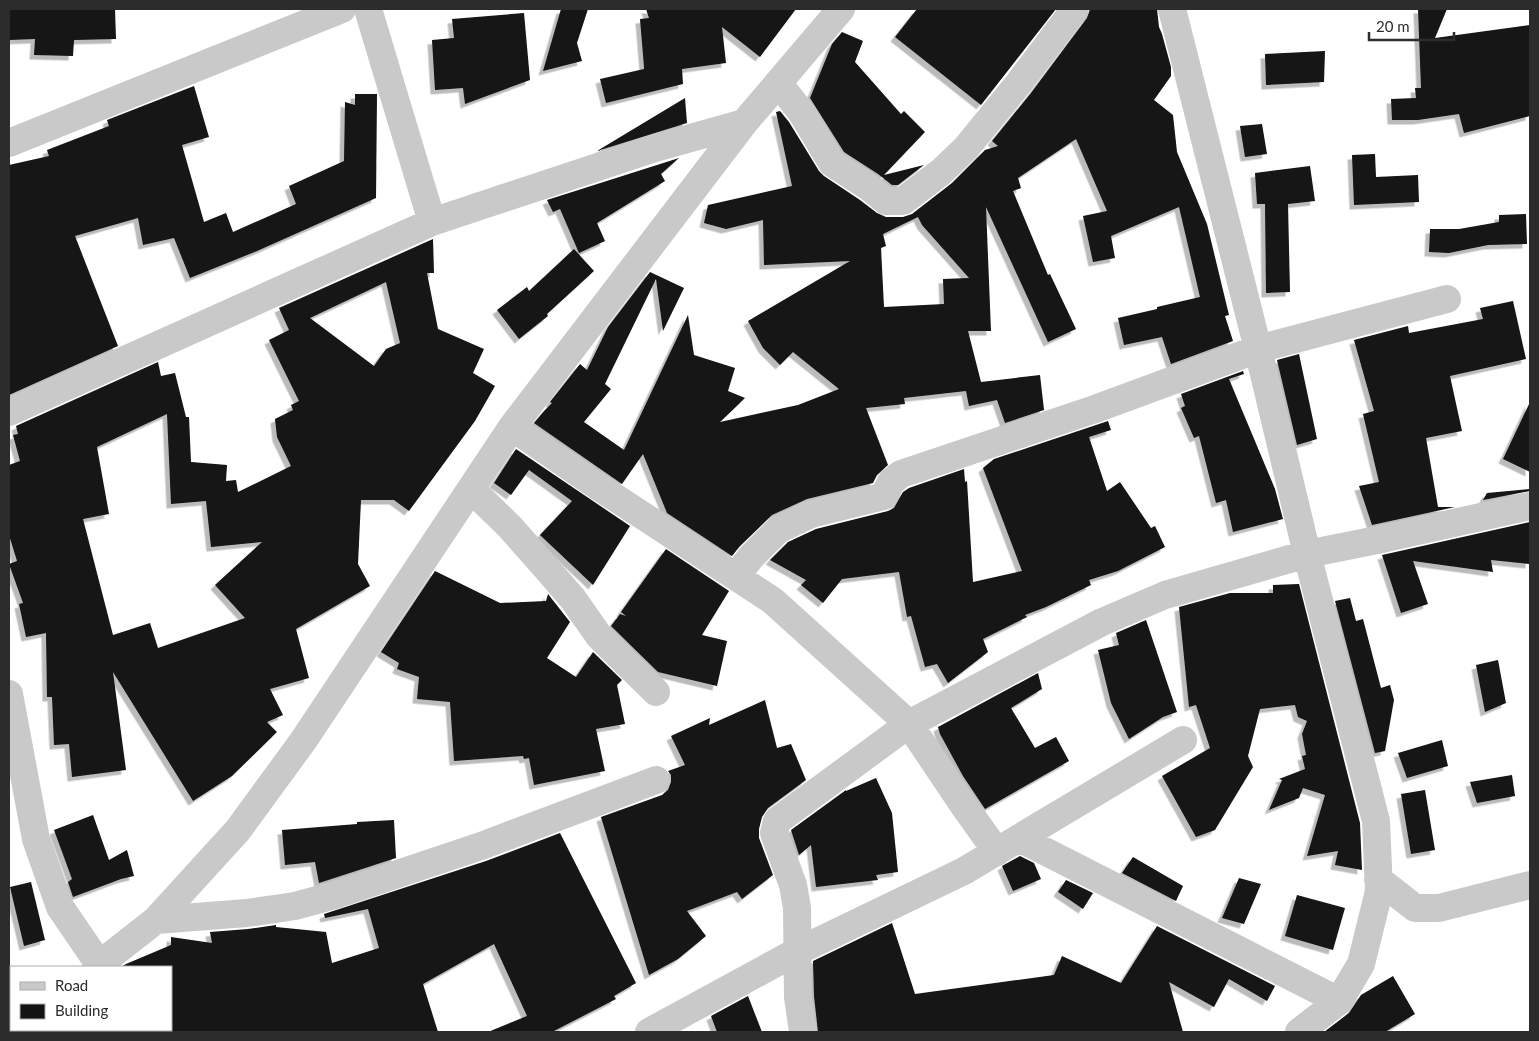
<svg xmlns="http://www.w3.org/2000/svg" width="1539" height="1041" font-family="Lato,sans-serif">
<style>
.building{fill:#131313;fill-rule:evenodd;filter:url(#shadow)}
.lines{fill:none;stroke-linecap:round;stroke-linejoin:round}
.minor{stroke:#c9c9c9;stroke-width:28}
</style>
<defs>
<filter id="shadow"><feDropShadow dx="-4.5" dy="4.5" stdDeviation="0" flood-color="#0004"/></filter>
</defs>
<rect width="100%" height="100%" fill="#fff"/>
<path class="building" d="M 9,9 L 115,9 L 116,39 L 74,40 L 73,56 L 34,55 L 35,39 L 9,40 Z
M 561,9 L 588,9 L 577,43 L 582,61 L 543,71 Z
M 646,9 L 796,9 L 760,57 L 722,27 L 726,63 L 682,69 L 683,84 L 606,103 L 600,79 L 644,69 L 644,67 L 640,19 L 649,18 Z
M 917,9 L 1056,9 L 981,105 L 895,37 Z
M 1090,9 L 1157,9 L 1159,27 L 1162,34 L 1171,67 L 1171,76 L 1154,100 L 1173,115 L 1177,152 L 1207,224 L 1229,315 L 1225,316 L 1233,341 L 1171,364 L 1162,337 L 1124,345 L 1118,318 L 1157,309 L 1157,307 L 1200,297 L 1179,207 L 1111,236 L 1115,258 L 1093,262 L 1083,216 L 1107,211 L 1076,139 L 1018,178 L 1021,188 L 1013,191 L 1048,275 L 1050,274 L 1076,329 L 1048,342 L 986,207 L 991,331 L 968,331 L 981,382 L 1040,375 L 1044,410 L 1005,423 L 997,400 L 969,406 L 966,391 L 904,398 L 905,404 L 866,408 L 888,465 L 877,475 L 873,483 L 807,499 L 772,515 L 740,546 L 732,556 L 667,513 L 643,454 L 622,484 L 534,423 L 545,410 L 552,403 L 550,402 L 580,364 L 587,370 L 608,327 L 650,272 L 684,288 L 663,331 L 656,279 L 605,384 L 611,389 L 584,422 L 624,450 L 688,315 L 694,355 L 735,368 L 728,391 L 745,398 L 720,422 L 798,405 L 839,389 L 793,352 L 780,365 L 763,348 L 748,321 L 850,261 L 764,265 L 763,220 L 726,229 L 704,223 L 708,205 L 792,186 L 776,112 L 780,111 L 789,122 L 819,171 L 824,176 L 860,200 L 877,213 L 886,217 L 903,217 L 912,214 L 952,183 L 985,150 L 998,146 L 992,141 L 1031,93 L 1087,18 ZM 918,217 L 922,225 L 969,278 L 943,279 L 944,304 L 884,307 L 881,248 L 886,246 L 883,234 Z
M 1418,9 L 1447,9 L 1435,38 L 1530,25 L 1530,116 L 1464,133 L 1459,114 L 1418,120 L 1392,120 L 1391,99 L 1416,98 L 1415,88 L 1421,88 Z
M 524,13 L 530,80 L 465,104 L 463,88 L 435,90 L 432,40 L 454,38 L 452,19 Z
M 842,32 L 863,41 L 855,62 L 901,114 L 904,111 L 925,132 L 884,175 L 924,165 L 898,185 L 892,185 L 878,174 L 844,152 L 810,98 L 832,44 Z
M 1325,51 L 1324,82 L 1266,85 L 1265,54 Z
M 194,86 L 209,137 L 182,145 L 204,222 L 226,213 L 233,232 L 296,204 L 289,186 L 344,161 L 345,102 L 355,105 L 355,94 L 377,94 L 376,198 L 257,251 L 190,278 L 174,238 L 143,245 L 138,218 L 75,236 L 118,346 L 9,395 L 9,165 L 49,156 L 47,150 L 109,126 L 107,120 Z
M 685,98 L 687,123 L 597,151 Z
M 1262,124 L 1267,154 L 1245,157 L 1240,126 Z
M 1375,154 L 1376,177 L 1418,175 L 1419,202 L 1354,205 L 1352,155 Z
M 679,158 L 661,174 L 665,181 L 597,223 L 605,241 L 579,253 L 560,209 L 553,212 L 547,200 Z
M 1310,166 L 1315,201 L 1288,204 L 1290,292 L 1266,293 L 1265,204 L 1257,204 L 1255,173 Z
M 1526,214 L 1527,244 L 1488,245 L 1449,253 L 1429,252 L 1430,229 L 1459,229 L 1499,222 L 1499,215 Z
M 433,239 L 434,273 L 427,273 L 438,329 L 484,349 L 473,373 L 495,386 L 475,421 L 409,511 L 394,500 L 361,500 L 358,564 L 370,586 L 296,629 L 309,678 L 270,689 L 283,715 L 267,722 L 277,732 L 232,776 L 193,801 L 113,672 L 126,770 L 72,777 L 69,744 L 54,745 L 52,697 L 47,697 L 46,633 L 26,637 L 19,604 L 23,603 L 9,564 L 17,561 L 9,535 L 9,465 L 20,461 L 13,435 L 18,434 L 16,426 L 158,362 L 161,376 L 175,373 L 186,417 L 189,417 L 191,462 L 227,465 L 226,481 L 236,480 L 238,492 L 291,466 L 277,437 L 275,419 L 293,410 L 291,405 L 299,401 L 269,340 L 289,330 L 279,308 ZM 386,282 L 400,343 L 386,349 L 374,366 L 310,318 ZM 167,414 L 171,504 L 206,501 L 211,547 L 262,542 L 215,585 L 245,618 L 158,648 L 150,623 L 113,635 L 83,519 L 109,514 L 97,447 Z
M 574,249 L 594,271 L 547,314 L 548,316 L 519,339 L 497,310 L 527,287 L 529,291 Z
M 1513,301 L 1526,359 L 1450,376 L 1462,431 L 1426,438 L 1438,507 L 1455,507 L 1372,525 L 1359,486 L 1379,482 L 1363,414 L 1374,411 L 1354,340 L 1408,326 L 1409,333 L 1483,319 L 1480,308 Z
M 1299,354 L 1317,439 L 1297,445 L 1277,360 Z
M 1243,371 L 1244,374 L 1229,379 L 1275,489 L 1283,519 L 1233,532 L 1226,500 L 1216,503 L 1199,436 L 1194,438 L 1181,408 L 1185,406 L 1181,394 Z
M 1530,402 L 1530,472 L 1503,459 Z
M 1108,421 L 1111,430 L 1089,437 L 1107,491 L 1120,482 L 1151,528 L 1155,526 L 1165,547 L 1118,571 L 1089,580 L 1091,585 L 1046,607 L 1025,615 L 1027,617 L 983,639 L 988,652 L 948,683 L 937,664 L 925,667 L 911,616 L 907,617 L 899,572 L 842,579 L 823,603 L 801,585 L 806,580 L 770,560 L 788,542 L 816,529 L 888,511 L 894,508 L 903,492 L 909,488 L 964,469 L 965,482 L 967,481 L 973,582 L 1022,571 L 983,468 L 994,459 Z
M 516,449 L 630,526 L 593,585 L 540,535 L 572,501 L 529,470 L 511,495 L 494,483 Z
M 1530,489 L 1530,491 L 1483,500 L 1487,493 Z
M 1530,522 L 1530,564 L 1491,560 L 1493,572 L 1413,561 L 1428,604 L 1401,613 L 1382,555 Z
M 666,549 L 729,591 L 702,635 L 727,641 L 717,686 L 658,672 L 611,626 L 620,614 L 626,616 L 621,612 Z
M 435,571 L 500,603 L 546,601 L 548,594 L 570,622 L 547,658 L 576,677 L 593,652 L 622,680 L 617,685 L 625,724 L 596,729 L 605,771 L 534,785 L 529,758 L 524,759 L 523,756 L 454,761 L 450,702 L 417,699 L 419,677 L 397,669 L 399,663 L 381,652 Z
M 1299,584 L 1360,823 L 1362,870 L 1335,865 L 1338,851 L 1307,856 L 1325,795 L 1303,788 L 1299,798 L 1269,810 L 1282,780 L 1279,779 L 1305,769 L 1302,756 L 1306,755 L 1302,734 L 1307,721 L 1298,717 L 1295,705 L 1260,709 L 1248,756 L 1253,767 L 1215,830 L 1196,837 L 1162,776 L 1210,748 L 1196,705 L 1189,707 L 1179,607 L 1230,593 L 1273,593 L 1273,585 Z
M 1350,598 L 1356,621 L 1363,619 L 1381,688 L 1390,685 L 1394,700 L 1385,751 L 1375,753 L 1335,601 Z
M 1146,620 L 1177,712 L 1163,717 L 1129,739 L 1111,703 L 1098,650 L 1119,645 L 1116,633 Z
M 1498,660 L 1506,703 L 1485,712 L 1476,665 Z
M 1038,673 L 1042,689 L 1011,708 L 1035,748 L 1056,737 L 1069,761 L 985,809 L 963,776 L 940,734 L 938,727 Z
M 765,700 L 777,748 L 791,744 L 806,780 L 768,808 L 762,817 L 759,829 L 759,838 L 773,875 L 742,899 L 737,892 L 687,911 L 706,936 L 678,959 L 649,975 L 601,817 L 662,795 L 668,790 L 671,782 L 671,775 L 668,771 L 685,765 L 671,736 L 710,718 L 709,725 Z
M 1442,740 L 1448,766 L 1407,778 L 1398,753 Z
M 1512,775 L 1515,796 L 1477,803 L 1470,782 Z
M 876,778 L 892,813 L 898,872 L 876,875 L 878,880 L 816,887 L 811,845 L 799,855 L 791,830 L 846,790 L 846,791 Z
M 1425,790 L 1435,850 L 1411,854 L 1401,794 Z
M 93,815 L 109,860 L 127,850 L 134,876 L 121,879 L 73,897 L 68,882 L 72,879 L 54,830 Z
M 394,820 L 396,858 L 319,883 L 315,862 L 285,865 L 282,830 L 357,824 L 357,822 Z
M 560,833 L 636,983 L 614,996 L 616,999 L 552,1032 L 488,1032 L 527,1016 L 494,944 L 423,984 L 438,1032 L 171,1032 L 171,967 L 121,967 L 126,964 L 171,945 L 171,937 L 212,943 L 210,932 L 248,929 L 276,925 L 276,927 L 326,932 L 332,963 L 379,948 L 368,909 L 325,918 L 324,914 L 486,861 Z
M 1020,856 L 1034,863 L 1041,879 L 1013,891 L 1002,866 Z
M 1133,857 L 1183,886 L 1176,901 L 1122,873 Z
M 1239,878 L 1261,884 L 1244,924 L 1222,918 Z
M 1066,880 L 1093,893 L 1083,909 L 1058,892 Z
M 31,882 L 45,940 L 24,946 L 10,887 Z
M 1297,895 L 1345,908 L 1333,950 L 1285,936 Z
M 892,923 L 915,994 L 1054,975 L 1062,956 L 1121,983 L 1157,926 L 1275,986 L 1267,1001 L 1229,979 L 1214,1007 L 1169,982 L 1183,1032 L 818,1032 L 814,996 L 813,961 Z
M 1393,976 L 1415,1014 L 1385,1032 L 1324,1032 L 1349,1013 L 1361,995 Z
M 748,996 L 762,1032 L 717,1032 L 711,1016 Z"/>
<g class="lines">
<path class="minor" d="M 368,9 L 432,222
M 1172,9 L 1258,349 L 1307,554 L 1376,821 L 1379,891 L 1361,964 L 1339,1001 L 1299,1032
M 778,83 L 802,113 L 832,163 L 869,187 L 886,201 L 903,201 L 941,172 L 966,148 L 1019,83 L 1075,9
M 9,143 L 342,9
M 9,412 L 432,222 L 655,148 L 744,123
M 512,427 L 596,485 L 773,601 L 909,724 L 962,803 L 997,852
M 471,489 L 510,527 L 548,570 L 573,599 L 599,636 L 656,692
M 736,576 L 751,557 L 779,529 L 811,514 L 884,496 L 891,482 L 901,474 L 1095,409 L 1258,349 L 1447,299
M 9,694 L 36,839 L 60,907 L 101,967
M 1019,838 L 1339,1001
M 1378,879 L 1415,908 L 1439,908 L 1530,885
M 156,920 L 247,913 L 295,906 L 335,895 L 481,846 L 656,780
M 96,967 L 156,920 L 238,830 L 303,741 L 512,427 L 744,123 L 841,9
M 9,1026 L 11,1025
M 129,1030 L 131,1032
M 649,1032 L 796,952 L 964,871 L 1183,740
M 803,1032 L 798,997 L 797,908 L 793,885 L 774,833 L 777,821 L 909,724 L 1102,622 L 1165,595 L 1307,554 L 1377,540 L 1530,506"/>
</g>
<rect width="1539" height="1041" fill="none" stroke="#2c2c2c" stroke-width="20"/>
<rect x="10" y="966" width="162" height="65" fill="#ffffff" stroke="#ababab"/>
<rect x="20" y="982" width="25" height="8" fill="#c9c9c9" stroke="#ababab"/>
<text x="55" y="991" font-size="15" fill="#2c2c2c">Road</text>
<rect x="20" y="1004" width="25" height="15" fill="#131313" stroke="#ababab"/>
<text x="55" y="1016" font-size="15" fill="#2c2c2c">Building</text>
<path d="M1369 32v8h85v-8" fill="none" stroke="#2c2c2c" stroke-width="2.5"/>
<text x="1376" y="32" font-size="15" fill="#2c2c2c" stroke="#ffffff" stroke-width="4" paint-order="stroke">20 m</text>
</svg>
